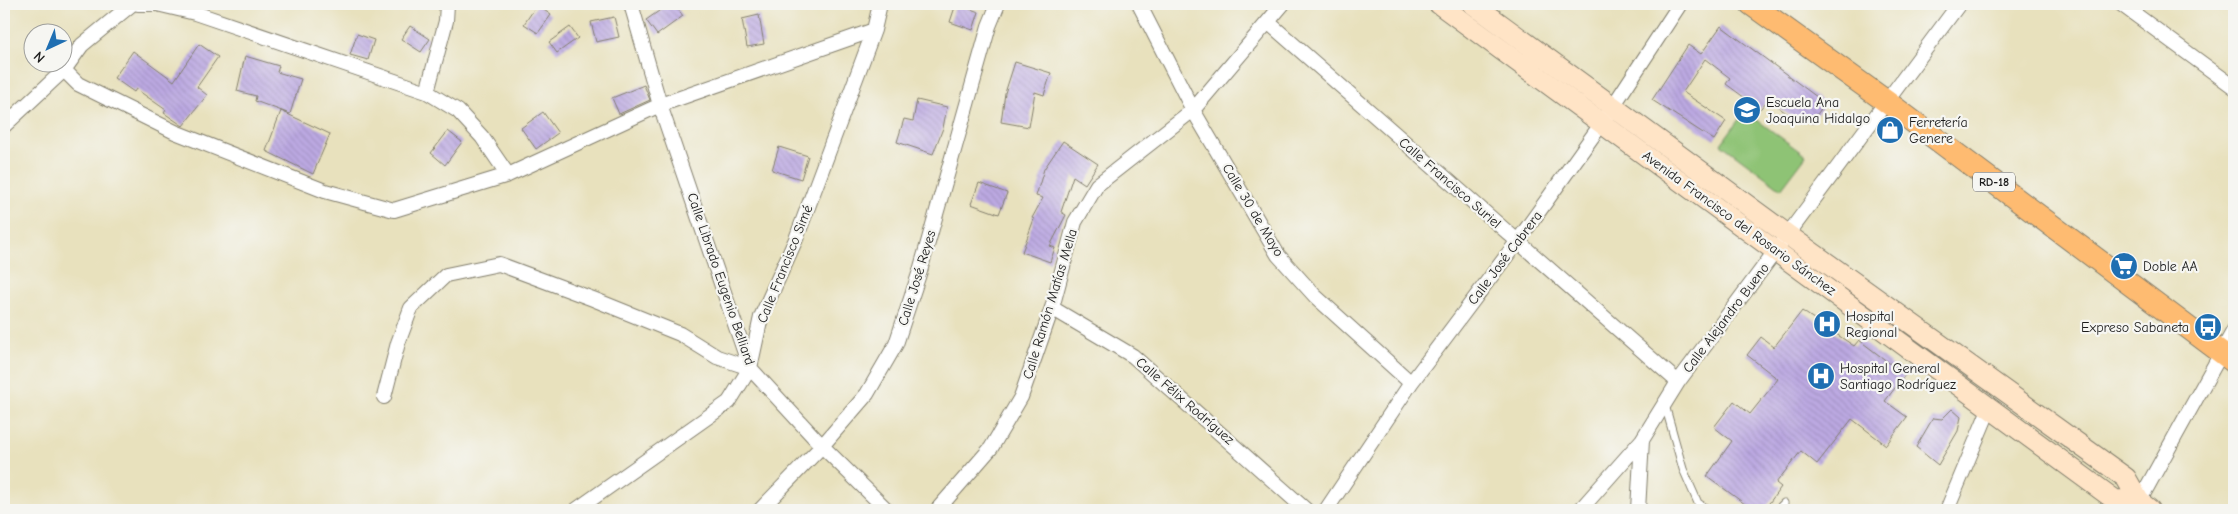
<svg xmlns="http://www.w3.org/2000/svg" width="2238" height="514" font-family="'Comic Neue',sans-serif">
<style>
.grass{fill:#8ec375;stroke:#557048}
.building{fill:url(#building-back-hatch)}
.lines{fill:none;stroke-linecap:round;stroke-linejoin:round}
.lane-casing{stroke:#827e6c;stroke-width:9}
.street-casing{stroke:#827e6c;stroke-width:16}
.secondary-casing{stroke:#827e6c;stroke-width:22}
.primary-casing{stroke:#827e6c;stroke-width:24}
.lane{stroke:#fff;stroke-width:7}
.street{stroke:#fff;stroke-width:14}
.secondary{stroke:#ffe4c6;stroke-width:20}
.primary{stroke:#febb71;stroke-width:22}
.labels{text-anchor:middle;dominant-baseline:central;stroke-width:4.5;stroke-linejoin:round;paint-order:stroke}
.shield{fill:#f6f6f2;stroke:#5d5d5c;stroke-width:1}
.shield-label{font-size:12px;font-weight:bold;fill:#1c1c1c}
.poi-label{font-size:14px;fill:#1c1c1c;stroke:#f6f6f2;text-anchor:start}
.street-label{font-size:14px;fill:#1c1c1c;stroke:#f6f6f2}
</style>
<defs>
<pattern id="building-back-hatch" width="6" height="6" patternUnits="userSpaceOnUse" patternTransform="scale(1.25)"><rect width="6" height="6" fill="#bca9e2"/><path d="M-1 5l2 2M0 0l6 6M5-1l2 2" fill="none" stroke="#a191c1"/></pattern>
</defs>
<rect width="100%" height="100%" fill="#f6f6f2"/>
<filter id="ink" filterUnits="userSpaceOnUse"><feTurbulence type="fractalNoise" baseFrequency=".02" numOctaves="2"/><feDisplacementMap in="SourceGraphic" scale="10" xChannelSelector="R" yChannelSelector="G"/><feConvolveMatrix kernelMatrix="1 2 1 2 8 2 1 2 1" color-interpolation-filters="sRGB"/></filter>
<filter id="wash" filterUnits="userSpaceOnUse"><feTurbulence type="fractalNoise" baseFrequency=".0096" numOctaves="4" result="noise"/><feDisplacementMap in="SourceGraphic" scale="20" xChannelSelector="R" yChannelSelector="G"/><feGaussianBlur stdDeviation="1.12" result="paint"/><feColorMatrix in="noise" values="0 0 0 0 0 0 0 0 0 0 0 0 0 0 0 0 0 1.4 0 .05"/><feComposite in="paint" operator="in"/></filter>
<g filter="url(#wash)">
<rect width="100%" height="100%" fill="#e8e1bd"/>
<path class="grass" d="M 1745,111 L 1806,156 L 1781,189 L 1721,144 Z"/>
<g id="blocks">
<path class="building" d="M 669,4 L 674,4 L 683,16 L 657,35 L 646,20 Z
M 956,4 L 979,12 L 973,30 L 950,22 Z
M 537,5 L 551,15 L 538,33 L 524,24 Z
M 759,15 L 764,44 L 747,47 L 742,19 Z
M 614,17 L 619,37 L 596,42 L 591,22 Z
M 410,26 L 430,39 L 421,52 L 401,39 Z
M 1721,26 L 1825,103 L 1811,123 L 1800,114 L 1796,120 L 1768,100 L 1760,109 L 1726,84 L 1730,78 L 1705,59 L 1683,92 L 1726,121 L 1714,140 L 1652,100 L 1688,45 L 1701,54 Z
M 570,27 L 578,38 L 557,53 L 549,42 Z
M 357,34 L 374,40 L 368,60 L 350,55 Z
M 199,44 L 218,57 L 197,87 L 207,95 L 183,126 L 164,113 L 166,110 L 136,89 L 134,92 L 114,78 L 133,51 L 174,81 Z
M 245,56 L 279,66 L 277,72 L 301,79 L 290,114 L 255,101 L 256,96 L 237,91 Z
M 1015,62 L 1051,73 L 1044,95 L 1035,92 L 1029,127 L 1001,122 L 1005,93 Z
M 644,85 L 650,100 L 619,114 L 612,98 Z
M 917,100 L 947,107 L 943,128 L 933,154 L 897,142 L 904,119 L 913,121 Z
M 281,111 L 330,134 L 313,174 L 266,151 Z
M 543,112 L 558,133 L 536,149 L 521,128 Z
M 448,131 L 462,142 L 445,165 L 431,153 Z
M 1063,141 L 1098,164 L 1085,184 L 1073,176 L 1061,212 L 1066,215 L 1050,246 L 1055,248 L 1050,262 L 1022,252 L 1034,219 L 1032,218 L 1043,198 L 1036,196 L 1044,169 Z
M 779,147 L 808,156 L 801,179 L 772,170 Z
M 979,183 L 1007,193 L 999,214 L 971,204 Z
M 1802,311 L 1854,346 L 1859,340 L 1905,375 L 1885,401 L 1907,417 L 1886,445 L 1852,419 L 1817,464 L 1801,451 L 1776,483 L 1781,487 L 1764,510 L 1753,510 L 1707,476 L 1732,441 L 1714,427 L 1734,401 L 1750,414 L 1778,379 L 1747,355 L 1761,337 L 1774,347 Z
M 1952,409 L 1961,417 L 1958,431 L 1938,465 L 1916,447 L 1933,418 L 1942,419 Z"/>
</g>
</g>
<g filter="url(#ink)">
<use href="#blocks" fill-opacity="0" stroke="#827e6c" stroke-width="1"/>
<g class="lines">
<g class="lane-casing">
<path id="lane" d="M 1665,405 L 1683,469 L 1698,503 L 1709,510
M 1777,510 L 1784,503"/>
</g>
<g class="street-casing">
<path id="street" d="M 138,4 L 157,4 L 195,13 L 427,92 L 458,111 L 482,137 L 508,175
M 631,4 L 660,105 L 750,368 L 822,446 L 887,510
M 1139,4 L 1193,110 L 1278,255 L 1315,296 L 1411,383
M 2121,4 L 2234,87
M 1269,23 L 1678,382
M 64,70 L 78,84 L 175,132 L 325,191 L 394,210 L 508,175 L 660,105 L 874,30
M 427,92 L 446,21 L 447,4
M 4,126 L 64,70 L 82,45 L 132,4
M 1052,308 L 1133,356 L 1306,510
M 384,397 L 398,343 L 411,308 L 446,275 L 499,264 L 593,299 L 680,334 L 717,357 L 750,368
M 2136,507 L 2234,330
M 576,510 L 729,402 L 750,368 L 761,317 L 796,239 L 874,30 L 880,4
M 760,510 L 822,446 L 867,394 L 896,344 L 920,271 L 989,26 L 998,4
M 937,510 L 991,448 L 1021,397 L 1052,308 L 1075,222 L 1097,185 L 1193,110 L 1283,4
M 1326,510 L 1411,383 L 1517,242 L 1602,123 L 1680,4
M 1580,510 L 1642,440 L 1678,382 L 1959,4
M 1638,510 L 1642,440
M 1947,510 L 1990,407"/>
</g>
<g class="secondary-casing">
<path id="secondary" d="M 1439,4 L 2115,500 L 2139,501
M 1473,4 L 1788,235 L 2126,478 L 2139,501 L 2150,510"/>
</g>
<g class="primary-casing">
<path id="primary" d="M 1751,4 L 1887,102 L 2234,362"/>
</g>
<use href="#lane" class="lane"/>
<use href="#street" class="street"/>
<use href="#secondary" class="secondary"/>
<use href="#primary" class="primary"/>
</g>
</g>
<defs>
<g id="school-disc" transform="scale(1.4375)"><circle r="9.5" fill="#1f6fb2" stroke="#f6f6f2"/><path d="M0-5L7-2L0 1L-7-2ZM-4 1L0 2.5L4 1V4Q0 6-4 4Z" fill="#fff"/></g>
<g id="shop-disc" transform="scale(1.4375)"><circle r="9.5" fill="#1f6fb2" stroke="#f6f6f2"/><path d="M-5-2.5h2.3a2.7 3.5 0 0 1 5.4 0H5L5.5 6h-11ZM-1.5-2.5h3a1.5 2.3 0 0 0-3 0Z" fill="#fff"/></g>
<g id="supermarket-disc" transform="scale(1.4375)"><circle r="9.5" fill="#1f6fb2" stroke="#f6f6f2"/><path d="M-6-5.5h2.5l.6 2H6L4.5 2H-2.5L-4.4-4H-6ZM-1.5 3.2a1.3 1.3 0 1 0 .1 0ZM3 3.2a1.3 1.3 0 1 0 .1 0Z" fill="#fff"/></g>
<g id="hospital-disc" transform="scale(1.4375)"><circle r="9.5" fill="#1f6fb2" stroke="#f6f6f2"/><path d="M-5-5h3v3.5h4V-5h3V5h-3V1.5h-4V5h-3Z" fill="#fff"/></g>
<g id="bus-disc" transform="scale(1.4375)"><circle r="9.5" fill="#1f6fb2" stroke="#f6f6f2"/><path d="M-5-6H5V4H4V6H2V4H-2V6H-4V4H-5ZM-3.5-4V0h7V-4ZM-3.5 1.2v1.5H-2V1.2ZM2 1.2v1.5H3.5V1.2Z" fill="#fff"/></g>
</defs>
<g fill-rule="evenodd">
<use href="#school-disc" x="1747" y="110"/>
<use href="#shop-disc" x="1890" y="130"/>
<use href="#supermarket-disc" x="2124" y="266"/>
<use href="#hospital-disc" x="1827" y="324"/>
<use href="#bus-disc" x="2208" y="327"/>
<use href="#hospital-disc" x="1821" y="376"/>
</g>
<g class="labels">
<rect class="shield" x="1973" y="172.5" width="42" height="19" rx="4"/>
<g class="shield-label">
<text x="1994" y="182">RD-18</text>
</g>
<g class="poi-label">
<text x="1766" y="102">Escuela Ana<tspan x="1766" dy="16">Joaquina Hidalgo</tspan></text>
<text x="1909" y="122">Ferretería<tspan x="1909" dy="16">Genere</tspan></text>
<text x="2143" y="266">Doble AA</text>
<text x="1846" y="316">Hospital<tspan x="1846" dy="16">Regional</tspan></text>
<text x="2189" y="327" text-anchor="end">Expreso Sabaneta</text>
<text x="1840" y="368">Hospital General<tspan x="1840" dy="16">Santiago Rodríguez</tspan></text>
</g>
<g class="street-label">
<text transform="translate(1450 183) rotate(41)">Calle Francisco Suriel</text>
<text transform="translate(1253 210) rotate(59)">Calle 30 de Mayo</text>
<text transform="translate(1739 223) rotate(36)">Avenida Francisco del Rosario Sánchez</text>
<text transform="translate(1505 258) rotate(-53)">Calle José Cabrera</text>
<text transform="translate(785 264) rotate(-68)">Calle Francisco Simé</text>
<text transform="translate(917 278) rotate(-73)">Calle José Reyes</text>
<text transform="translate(721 279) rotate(71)">Calle Librado Eugenio Belliard</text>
<text transform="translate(1050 304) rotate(-73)">Calle Ramón Matías Mella</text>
<text transform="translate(1726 318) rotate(-53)">Calle Alejandro Bueno</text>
<text transform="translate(1185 401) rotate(41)">Calle Félix Rodríguez</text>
</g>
</g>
<rect width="2238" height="514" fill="none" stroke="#f6f6f2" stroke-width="20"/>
<g transform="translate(48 48) rotate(224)"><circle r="24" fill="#f6f6f2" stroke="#9f9f9c"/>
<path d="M0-4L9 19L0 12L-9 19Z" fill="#1f6fb2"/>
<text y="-8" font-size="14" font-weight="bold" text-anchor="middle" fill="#1c1c1c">N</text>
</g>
</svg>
